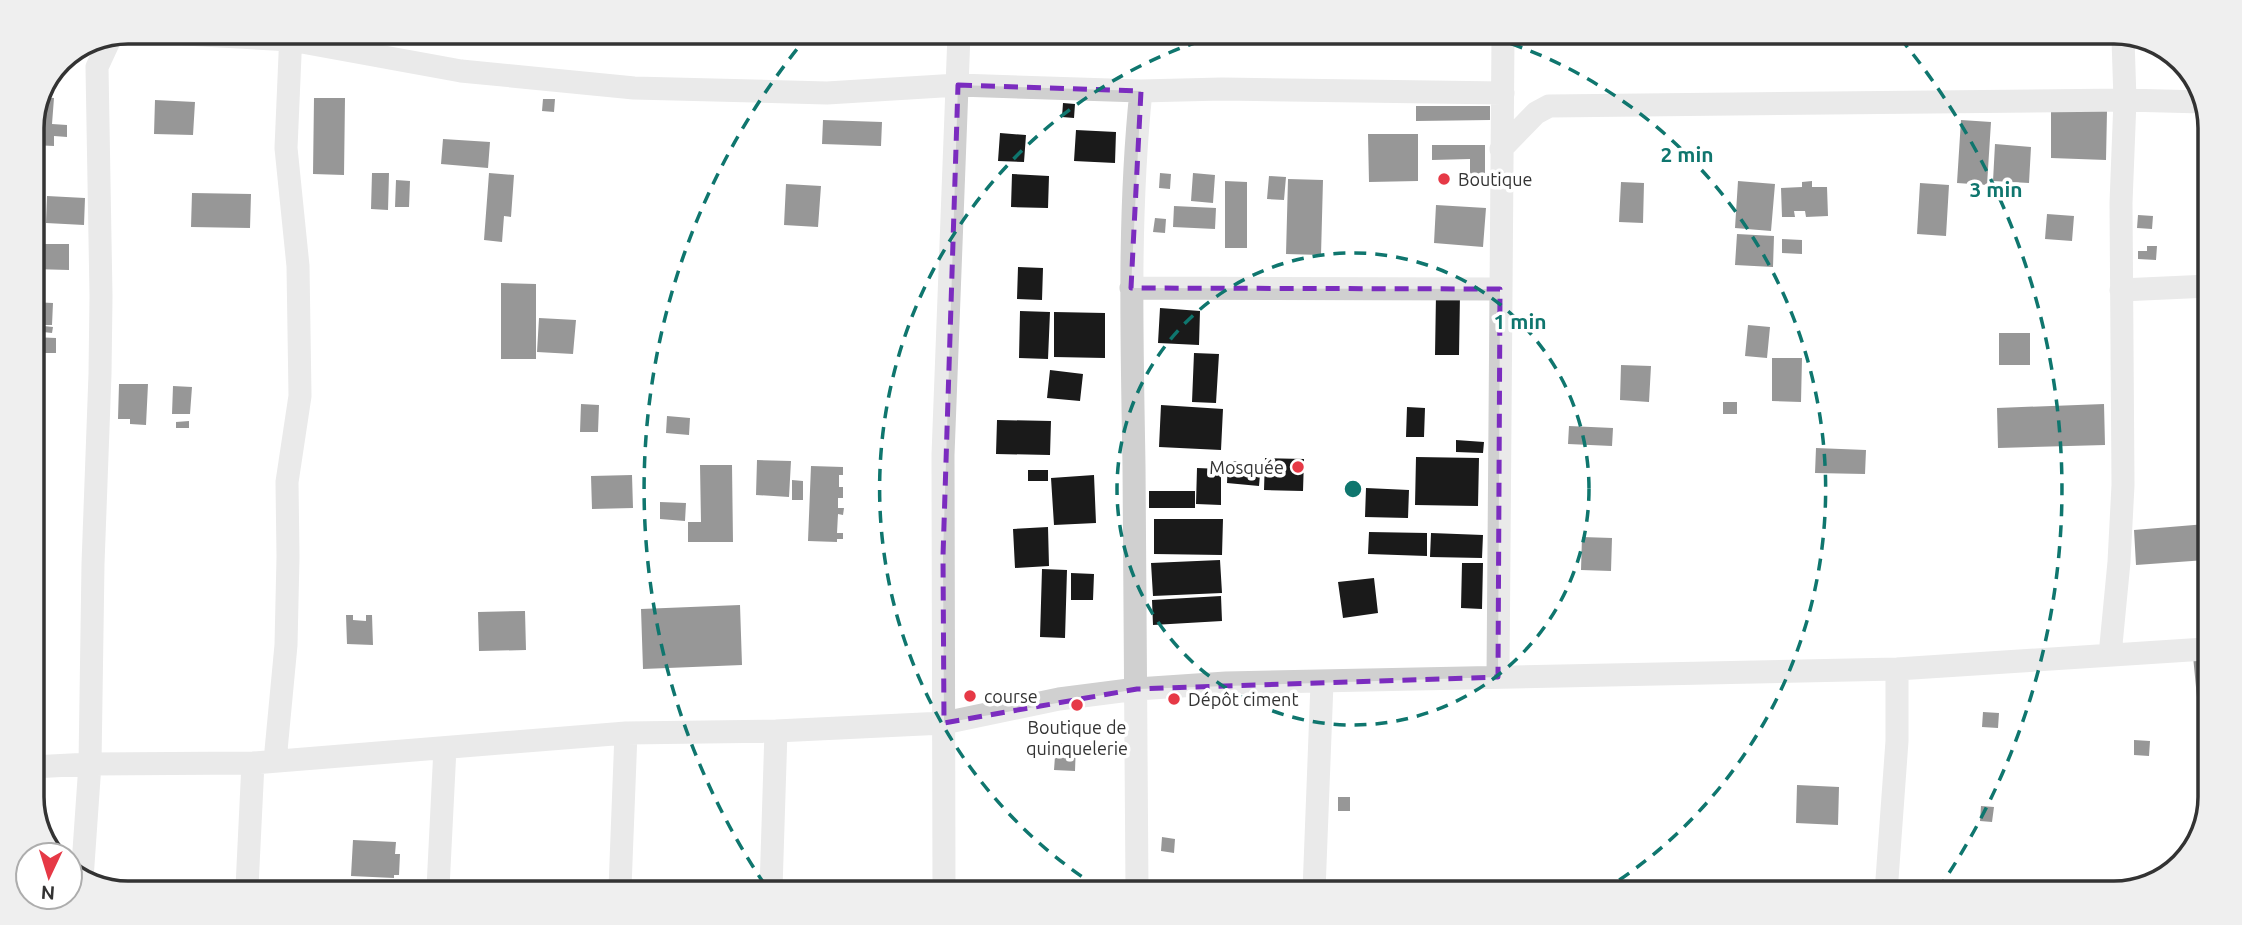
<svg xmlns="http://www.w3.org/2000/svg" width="2242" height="925" font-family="Ubuntu,sans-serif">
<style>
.building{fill:#1a1a1a}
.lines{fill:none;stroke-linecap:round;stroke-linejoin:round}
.street{stroke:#d0d0d0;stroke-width:23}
.marked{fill:none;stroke:#7b2cbf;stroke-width:5;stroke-dasharray:14 9;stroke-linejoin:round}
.ring{fill:none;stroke:#0f766e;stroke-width:3.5;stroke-dasharray:12 9}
.poi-dot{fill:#e63946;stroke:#fff;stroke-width:2.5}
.labels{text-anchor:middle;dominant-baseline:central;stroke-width:7;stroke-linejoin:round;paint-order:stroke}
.poi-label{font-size:18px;fill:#333;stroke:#fff;text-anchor:start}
.rim{fill:none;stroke:#333;stroke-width:3.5}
.centre{fill:#0f766e;stroke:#fff;stroke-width:3.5}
.ring-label{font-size:21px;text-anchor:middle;font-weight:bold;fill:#0f766e;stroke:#fff;stroke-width:7;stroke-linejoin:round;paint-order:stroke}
</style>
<rect width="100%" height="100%" fill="#fff"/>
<path class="building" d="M 43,97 L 54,98 L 52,124 L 67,125 L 67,137 L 54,136 L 54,146 L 32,145 L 32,122 Z
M 314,98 L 345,98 L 344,175 L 313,174 Z
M 543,99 L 555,99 L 554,112 L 542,111 Z
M 155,100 L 195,102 L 193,135 L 154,134 Z
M 1063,103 L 1075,104 L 1074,118 L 1062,117 Z
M 1416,106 L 1490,106 L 1490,120 L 1416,121 Z
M 2051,110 L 2107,111 L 2106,160 L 2051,158 Z
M 823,120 L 882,122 L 881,146 L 822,144 Z
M 1961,120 L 1991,122 L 1987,185 L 1957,183 Z
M 1076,130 L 1116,132 L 1115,163 L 1074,161 Z
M 1000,133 L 1026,135 L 1024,162 L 998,161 Z
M 1368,134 L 1418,134 L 1418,181 L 1369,182 Z
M 443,139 L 490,142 L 488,168 L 441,164 Z
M 1995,144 L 2031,147 L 2029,183 L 1993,181 Z
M 1432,145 L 1485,145 L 1485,182 L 1470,183 L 1470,159 L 1432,160 Z
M 32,164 L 35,164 L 35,191 L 32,191 Z
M 372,173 L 389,173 L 388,210 L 371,209 Z
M 489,173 L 514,175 L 511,217 L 504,216 L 502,242 L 484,240 Z
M 1160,173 L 1171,174 L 1170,189 L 1159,188 Z
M 1193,173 L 1215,175 L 1213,203 L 1191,201 Z
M 1012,174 L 1049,176 L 1048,208 L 1011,207 Z
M 1269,176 L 1286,177 L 1284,200 L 1267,199 Z
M 1288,179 L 1323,180 L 1321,255 L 1286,254 Z
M 396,180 L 410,181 L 409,207 L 395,207 Z
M 1225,181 L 1247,182 L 1247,248 L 1225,248 Z
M 1738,181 L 1775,184 L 1771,231 L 1735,228 Z
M 1812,181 L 1812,187 L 1827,187 L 1828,216 L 1806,217 L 1805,211 L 1794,211 L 1795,217 L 1782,217 L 1781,188 L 1802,187 L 1802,182 Z
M 1621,182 L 1644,183 L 1643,223 L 1619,222 Z
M 1920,183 L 1949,185 L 1946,236 L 1917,234 Z
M 786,184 L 821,186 L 818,227 L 784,225 Z
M 192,193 L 251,194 L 250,228 L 191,227 Z
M 32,195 L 38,195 L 36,238 L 32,238 Z
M 47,196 L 85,198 L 84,225 L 46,223 Z
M 1436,205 L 1486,208 L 1483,247 L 1434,243 Z
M 1174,206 L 1216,208 L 1215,229 L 1173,227 Z
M 2047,214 L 2074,216 L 2072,241 L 2045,239 Z
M 2138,215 L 2153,216 L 2152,229 L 2137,228 Z
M 1155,218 L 1166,219 L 1165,233 L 1153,232 Z
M 1737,234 L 1774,236 L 1773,267 L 1735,265 Z
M 1782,239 L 1802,240 L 1802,254 L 1782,253 Z
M 32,244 L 69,244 L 69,270 L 32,269 Z
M 2147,246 L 2157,246 L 2156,260 L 2138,259 L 2138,251 L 2147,251 Z
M 1018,267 L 1043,268 L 1042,300 L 1017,299 Z
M 501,283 L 536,284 L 536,359 L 501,359 Z
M 1436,294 L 1460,294 L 1459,355 L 1435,355 Z
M 32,302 L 53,303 L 52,325 L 32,325 Z
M 1160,308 L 1200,311 L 1199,345 L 1158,343 Z
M 1020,311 L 1050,312 L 1048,359 L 1019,358 Z
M 1054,312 L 1105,313 L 1105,358 L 1054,357 Z
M 539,318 L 576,320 L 573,354 L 537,352 Z
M 1748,325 L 1770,327 L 1767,358 L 1745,356 Z
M 44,326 L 53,327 L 52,333 L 43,332 Z
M 1999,333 L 2030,333 L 2030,365 L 1999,365 Z
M 32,337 L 56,338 L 56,353 L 32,353 Z
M 1194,353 L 1219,354 L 1216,403 L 1192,402 Z
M 1772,358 L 1802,358 L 1801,402 L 1772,401 Z
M 1621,365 L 1651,366 L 1649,402 L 1620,400 Z
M 1050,370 L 1083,374 L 1080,401 L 1047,398 Z
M 32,381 L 42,381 L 41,401 L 34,401 L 34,413 L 32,413 Z
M 119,384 L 148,384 L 146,425 L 130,424 L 130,419 L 118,419 Z
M 173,386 L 192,387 L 190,414 L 172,414 Z
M 1723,402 L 1737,402 L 1737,414 L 1723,414 Z
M 581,404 L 599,405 L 598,432 L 580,432 Z
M 2104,404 L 2105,445 L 1998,448 L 1997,408 Z
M 1161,405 L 1223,409 L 1221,450 L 1159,447 Z
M 1407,407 L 1425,408 L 1424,437 L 1406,437 Z
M 667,416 L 690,418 L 689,435 L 666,433 Z
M 997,420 L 1051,421 L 1050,455 L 996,454 Z
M 189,421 L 189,428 L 176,428 L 176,422 Z
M 1569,426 L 1613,428 L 1612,446 L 1568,444 Z
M 1456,440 L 1484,442 L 1483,453 L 1456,452 Z
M 1816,448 L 1866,450 L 1865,474 L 1815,473 Z
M 1416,457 L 1479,458 L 1478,506 L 1415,505 Z
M 1265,458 L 1304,459 L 1303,491 L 1264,490 Z
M 757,460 L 791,461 L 789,497 L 756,495 Z
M 1228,461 L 1261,463 L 1259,486 L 1227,483 Z
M 700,465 L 732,465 L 733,542 L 688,542 L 688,522 L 701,522 Z
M 811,466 L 843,467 L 843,475 L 839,475 L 839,487 L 843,487 L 843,498 L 838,498 L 838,508 L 844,508 L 843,515 L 838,514 L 837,533 L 843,533 L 843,539 L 837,539 L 837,542 L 808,541 Z
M 1197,468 L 1221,469 L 1221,505 L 1196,504 Z
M 1028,470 L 1048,470 L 1048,481 L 1028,481 Z
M 632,475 L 633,508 L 592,509 L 591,476 Z
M 1094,475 L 1096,523 L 1054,525 L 1051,478 Z
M 792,480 L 803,481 L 803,500 L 792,500 Z
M 1366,488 L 1409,490 L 1408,518 L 1365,517 Z
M 1149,491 L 1195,491 L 1195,508 L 1149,508 Z
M 660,502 L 686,503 L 685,521 L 660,519 Z
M 1154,519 L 1223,519 L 1222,555 L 1154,554 Z
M 2206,524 L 2206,560 L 2136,565 L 2134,530 Z
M 1048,527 L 1049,566 L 1015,568 L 1013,529 Z
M 1369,532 L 1427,533 L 1427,556 L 1368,554 Z
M 1431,533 L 1483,535 L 1482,558 L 1430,557 Z
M 1582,537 L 1612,538 L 1611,571 L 1581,570 Z
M 1220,560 L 1222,593 L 1153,596 L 1151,563 Z
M 1462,563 L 1483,563 L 1482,609 L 1461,608 Z
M 1042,569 L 1067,570 L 1065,638 L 1040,637 Z
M 1071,573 L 1094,574 L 1093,600 L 1071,600 Z
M 1374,578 L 1378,613 L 1343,618 L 1338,582 Z
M 1221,596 L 1222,621 L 1153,625 L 1152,600 Z
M 740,605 L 742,665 L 643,669 L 641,609 Z
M 525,611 L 526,650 L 479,651 L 478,612 Z
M 346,615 L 353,615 L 353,620 L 366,621 L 366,615 L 372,615 L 373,645 L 347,644 Z
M 2205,655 L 2205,708 L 2198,708 L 2193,656 Z
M 1983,712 L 1999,713 L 1998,728 L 1982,727 Z
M 2134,740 L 2150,741 L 2149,756 L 2134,755 Z
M 1056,743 L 1076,744 L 1075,771 L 1054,770 Z
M 1797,785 L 1839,787 L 1838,825 L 1796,823 Z
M 1338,797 L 1350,797 L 1350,811 L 1338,811 Z
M 1981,806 L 1994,807 L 1992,822 L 1980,821 Z
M 1162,837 L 1175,839 L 1174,853 L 1161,851 Z
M 353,840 L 396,842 L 395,854 L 400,854 L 399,875 L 394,875 L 394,878 L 351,876 Z
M 980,883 L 992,883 L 992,890 L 980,889 Z"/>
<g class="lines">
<path class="street" d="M 177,32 L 185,34 L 291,40 L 461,71 L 634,88 L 827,93 L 958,85 L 1141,91 L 1222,89 L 1503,93
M 1501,149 L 1536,113 L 1549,106 L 2125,100 L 2203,102
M 1131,288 L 1500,289
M 2121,290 L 2209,286
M 2110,655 L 2119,562 L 2123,485 L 2121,203 L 2125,100 L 2123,39
M 1498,677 L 1503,36
M 275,761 L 286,645 L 288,557 L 287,482 L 300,396 L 298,266 L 286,148 L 291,32
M 32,767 L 90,764 L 253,763 L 626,733 L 776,731 L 944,723 L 1059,699 L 1137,689 L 1226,683 L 1897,669 L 2205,649
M 82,879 L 90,764 L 93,564 L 100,374 L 101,296 L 97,67 L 110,39
M 247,887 L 253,763
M 438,888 L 445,748
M 620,888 L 626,733
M 771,889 L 776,731
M 944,889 L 943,455 L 959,34
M 1137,890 C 1137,749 1136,608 1134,466 C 1132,341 1128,216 1141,91
M 1314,891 L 1322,683
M 1886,893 L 1897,741 L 1897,669"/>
</g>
<path d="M0 0H2242V925H0ZM 958,85 L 1141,91 L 1131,288 L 1500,289 L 1498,677 L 1137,689 L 944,723 L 943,556 Z" fill="#fff" fill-opacity=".55" fill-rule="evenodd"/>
<path class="marked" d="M 958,85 L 1141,91 L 1131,288 L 1500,289 L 1498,677 L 1137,689 L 944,723 L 943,556 Z"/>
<g class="ring">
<circle cx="1353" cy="489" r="236"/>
<path d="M1099 888A473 473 0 0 1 1219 35M1491 37A473 473 0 0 1 1604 890"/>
<path d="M765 885A709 709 0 0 1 806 38M1900 38A709 709 0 0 1 1937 891"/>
</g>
<g class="poi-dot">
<circle cx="1444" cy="179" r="7"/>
<circle cx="1298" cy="467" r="7"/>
<circle cx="970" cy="696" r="7"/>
<circle cx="1174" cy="699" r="7"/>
<circle cx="1077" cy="705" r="7"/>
</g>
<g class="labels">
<g class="poi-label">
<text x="1458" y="179">Boutique</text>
<text x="1284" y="467" text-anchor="end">Mosquée</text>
<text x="984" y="696">course</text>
<text x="1188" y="699">Dépôt ciment</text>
<text x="1077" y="727" text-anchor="middle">Boutique de<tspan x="1077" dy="21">quinquelerie</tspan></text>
</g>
</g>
<path d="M0 0H2242V925H0ZM128 44H2114A84 84 0 0 1 2198 128V797A84 84 0 0 1 2114 881H128A84 84 0 0 1 44 797V128A84 84 0 0 1 128 44Z" fill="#efefef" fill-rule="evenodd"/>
<path class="rim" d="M128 44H2114A84 84 0 0 1 2198 128V797A84 84 0 0 1 2114 881H128A84 84 0 0 1 44 797V128A84 84 0 0 1 128 44Z"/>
<circle cx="1353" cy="489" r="10" class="centre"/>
<g class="ring-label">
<text x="1687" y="162">2 min</text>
<text x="1996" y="197">3 min</text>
<text x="1520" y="329">1 min</text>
</g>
<g transform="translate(49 876) rotate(184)"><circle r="33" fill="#ffffff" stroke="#adadad" stroke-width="2"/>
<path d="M0-5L12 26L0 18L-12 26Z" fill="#e63946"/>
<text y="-10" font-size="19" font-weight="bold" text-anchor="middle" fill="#333333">N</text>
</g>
</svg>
